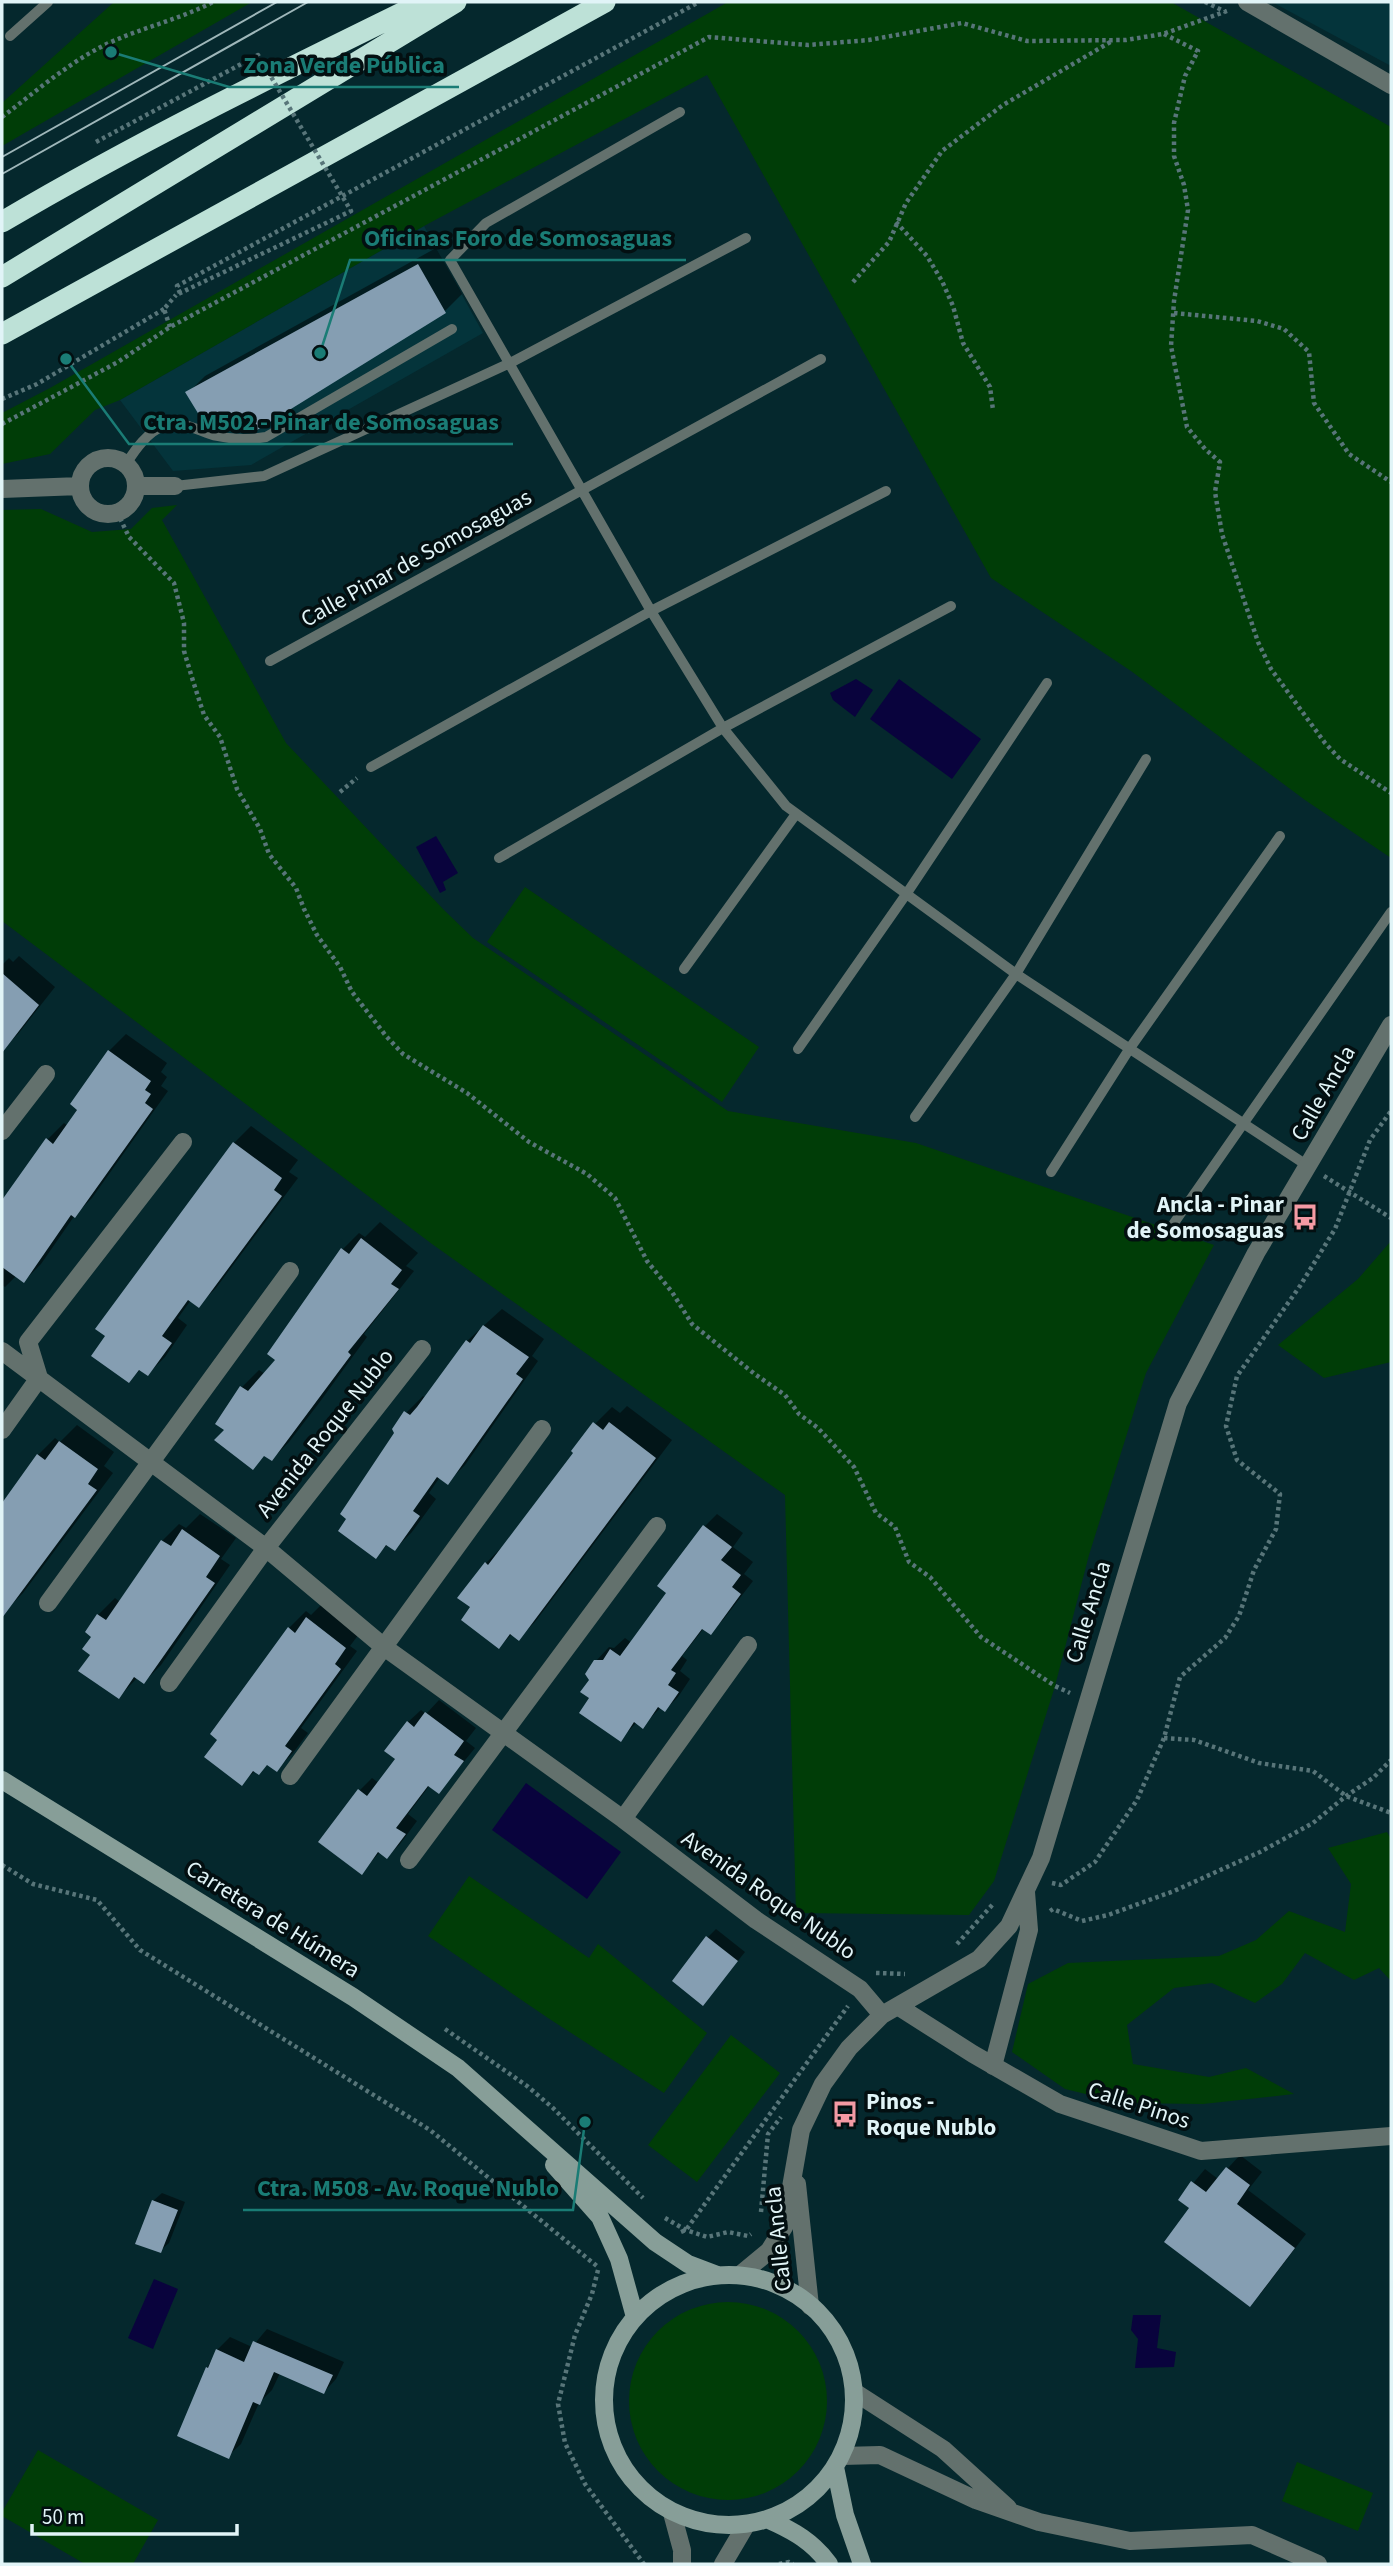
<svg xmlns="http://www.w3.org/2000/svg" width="1393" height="2566" font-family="'Source Sans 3',sans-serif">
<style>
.built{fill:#04343b}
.green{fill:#003d07}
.water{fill:#09033d}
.shadow{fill:#0007}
.building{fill:#859eb2}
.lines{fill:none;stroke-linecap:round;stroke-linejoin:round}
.path{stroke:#587579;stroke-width:4.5;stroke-dasharray:3.5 3.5;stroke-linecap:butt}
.lane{stroke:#63716d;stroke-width:10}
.street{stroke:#63716d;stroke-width:18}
.secondary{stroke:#879e98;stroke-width:18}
.highway{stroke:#bde1d7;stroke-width:21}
.tram{stroke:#9fb7ba;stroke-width:2}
.path-bridge{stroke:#587579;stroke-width:4.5;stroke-dasharray:3.5 3.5;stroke-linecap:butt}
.labels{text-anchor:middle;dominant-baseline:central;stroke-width:7;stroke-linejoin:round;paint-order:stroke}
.street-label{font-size:23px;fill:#e1f4f7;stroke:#030f11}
.poi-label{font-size:23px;font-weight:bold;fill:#e1f4f7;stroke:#030f11;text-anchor:end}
.leader{fill:none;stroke:#1a7c75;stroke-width:2.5}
.callout-dot{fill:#1a7c75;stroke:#030f11;stroke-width:2.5}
.callout-label{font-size:24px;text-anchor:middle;font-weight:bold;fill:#1a7c75;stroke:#030f11;stroke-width:7;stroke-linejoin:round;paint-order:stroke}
</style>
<rect width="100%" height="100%" fill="#05282d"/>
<path class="built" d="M 1272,2 L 1391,2 L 1391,66 Z
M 424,226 L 483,333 L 251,465 L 173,471 L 120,400 Z"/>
<path class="green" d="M 114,2 L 252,2 L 2,146 L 2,103 Z
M 728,2 L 1171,2 L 1391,127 L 1391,858 L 1305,800 L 1131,671 L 991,578 L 707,75 L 424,226 L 120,400 L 95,410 L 50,454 L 2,464 L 2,413 L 50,388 Z
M 177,505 L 162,520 L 286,743 L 444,910 L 473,938 L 728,1111 L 916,1143 L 1214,1245 L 1146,1373 L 1089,1555 L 1055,1686 L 994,1881 L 969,1915 L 796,1913 L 785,1495 L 432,1244 L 2,921 L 2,510 L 41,509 L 92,532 L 131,529 L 152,508 Z
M 525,887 L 759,1047 L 722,1102 L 487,942 Z
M 1391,1241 L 1391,1362 L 1324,1378 L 1278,1345 L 1358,1279 Z
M 1387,1832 L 1391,1839 L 1391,1981 L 1379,1968 L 1354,1980 L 1305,1953 L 1282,1984 L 1255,2003 L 1212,1983 L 1174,1988 L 1127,2025 L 1133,2064 L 1209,2077 L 1246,2068 L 1294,2094 L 1203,2104 L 1123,2103 L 1065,2089 L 1012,2052 L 1028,1984 L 1068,1963 L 1219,1956 L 1256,1940 L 1289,1911 L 1345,1932 L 1351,1884 L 1328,1848 Z
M 469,1876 L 589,1958 L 598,1944 L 707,2033 L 664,2093 L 548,2018 L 428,1936 Z
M 731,2035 L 780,2073 L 697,2182 L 648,2145 Z
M629 2401a99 99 0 1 1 198 0a99 99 0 1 1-198 0Z
M 38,2450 L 158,2520 L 133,2564 L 85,2564 L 2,2516 L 2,2512 Z
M 1297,2462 L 1373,2493 L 1358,2531 L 1282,2501 Z"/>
<path class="water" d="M 856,679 L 873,690 L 855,717 L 833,700 L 830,693 Z
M 899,679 L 981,739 L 952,779 L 870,719 Z
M 436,836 L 458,873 L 443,882 L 446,890 L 440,893 L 416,847 Z
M 526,1783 L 621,1852 L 587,1899 L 492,1830 Z
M 154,2279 L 178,2289 L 153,2349 L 128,2338 Z
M 1133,2315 L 1161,2315 L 1157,2348 L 1176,2352 L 1174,2367 L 1135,2368 L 1138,2339 L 1131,2330 Z"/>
<path class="shadow" d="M 436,248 L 462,294 L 445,311 L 256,428 L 188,393 L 205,376 Z
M 19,956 L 55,987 L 18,1034 L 2,1050 L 2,965 L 9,958 L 13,962 Z
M 126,1034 L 167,1063 L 161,1072 L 167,1077 L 161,1086 L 168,1091 L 92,1198 L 75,1215 L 41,1264 L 24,1281 L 16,1276 L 5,1287 L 2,1285 L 2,1204 L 47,1140 L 64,1123 L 68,1126 L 109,1051 Z
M 251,1126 L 298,1160 L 289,1172 L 298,1178 L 216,1288 L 199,1305 L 191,1300 L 178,1318 L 187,1325 L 165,1357 L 148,1374 L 141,1369 L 129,1381 L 234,1143 Z
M 380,1222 L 418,1253 L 406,1266 L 414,1271 L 364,1334 L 367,1337 L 319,1403 L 289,1442 L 272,1459 L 226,1429 L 242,1387 L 259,1370 L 265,1374 L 277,1360 L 342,1250 L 359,1233 L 365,1237 Z
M 502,1309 L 544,1339 L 532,1356 L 538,1361 L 465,1465 L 448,1482 L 440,1477 L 429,1493 L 436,1499 L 412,1532 L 395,1549 L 388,1544 L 376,1556 L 396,1433 L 406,1413 L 423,1396 L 426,1398 L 467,1341 Z
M 627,1406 L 672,1440 L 535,1622 L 518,1639 L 512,1634 L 499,1647 L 473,1607 L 486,1563 L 503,1546 L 576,1453 L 595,1424 L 612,1407 L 620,1413 Z
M 77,1425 L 114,1452 L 104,1466 L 113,1473 L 23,1593 L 6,1610 L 2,1608 L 2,1506 L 38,1455 L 55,1438 L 60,1442 Z
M 200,1514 L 236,1538 L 221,1559 L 230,1565 L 161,1665 L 144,1682 L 137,1678 L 119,1697 L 92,1654 L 93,1636 L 98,1615 L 115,1598 L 120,1602 L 162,1541 L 179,1524 L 186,1528 Z
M 717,1514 L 743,1533 L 733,1547 L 753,1562 L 744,1574 L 753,1581 L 723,1620 L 710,1632 L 704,1628 L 682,1656 L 687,1660 L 680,1671 L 690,1679 L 678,1697 L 665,1710 L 661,1707 L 643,1726 L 637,1722 L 620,1740 L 591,1698 L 591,1680 L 596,1661 L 609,1647 L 614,1648 L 625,1638 L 632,1643 L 669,1593 L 705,1526 Z
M 324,1602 L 362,1630 L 350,1646 L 357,1651 L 301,1728 L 308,1733 L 293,1753 L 276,1770 L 268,1764 L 259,1773 L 255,1771 L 242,1783 L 289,1628 L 306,1611 L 311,1615 Z
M 439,1700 L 476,1728 L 466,1741 L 475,1748 L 439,1792 L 430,1785 L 408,1814 L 417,1821 L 400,1844 L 387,1857 L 380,1852 L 362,1872 L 359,1791 L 372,1778 L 379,1783 L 397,1759 L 408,1722 L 421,1710 L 426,1714 Z
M 716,1929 L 745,1952 L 703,2004 L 707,1938 Z
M 1240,2155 L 1262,2172 L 1248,2190 L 1306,2234 L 1262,2292 L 1250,2305 L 1191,2208 L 1180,2199 L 1205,2169 L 1218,2179 Z
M 162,2193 L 185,2202 L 169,2243 L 160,2251 L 153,2201 Z
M 267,2329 L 344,2362 L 336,2379 L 324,2392 L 280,2373 L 272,2390 L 259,2403 L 241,2444 L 228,2456 L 207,2368 L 217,2350 L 230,2337 L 252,2347 Z"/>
<path class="building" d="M 418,264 L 446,313 L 257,430 L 204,423 L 185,392 Z
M 2,973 L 39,1005 L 2,1053 Z
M 108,1050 L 151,1081 L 145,1090 L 151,1094 L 145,1103 L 153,1109 L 75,1218 L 71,1215 L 24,1283 L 2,1267 L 2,1200 L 46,1138 L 53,1144 L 77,1110 L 70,1104 Z
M 233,1142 L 282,1178 L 274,1190 L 282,1196 L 199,1308 L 188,1300 L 162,1336 L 172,1343 L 148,1376 L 139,1370 L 129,1383 L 91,1356 L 105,1336 L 95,1329 Z
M 361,1238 L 402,1270 L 391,1284 L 399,1289 L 348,1352 L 351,1355 L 272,1461 L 264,1456 L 253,1470 L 214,1440 L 224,1430 L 215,1424 L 240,1386 L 248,1391 L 275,1360 L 267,1354 L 341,1248 L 349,1254 Z
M 483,1325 L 529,1357 L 516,1374 L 523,1379 L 448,1485 L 437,1477 L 413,1511 L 420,1516 L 395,1551 L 386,1545 L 376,1559 L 338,1531 L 346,1519 L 340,1514 L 394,1433 L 392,1429 L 404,1411 L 410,1415 L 417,1407 L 466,1340 L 470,1343 Z
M 593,1422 L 603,1430 L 609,1422 L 656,1458 L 519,1641 L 510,1634 L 499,1649 L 461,1620 L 470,1607 L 457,1598 L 485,1562 L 488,1565 L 573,1453 L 571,1451 Z
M 59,1441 L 98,1469 L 88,1484 L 97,1490 L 2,1618 L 2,1503 L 37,1454 L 45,1460 Z
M 703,1525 L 732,1547 L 721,1560 L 741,1575 L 732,1587 L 741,1594 L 711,1635 L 702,1629 L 671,1670 L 676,1673 L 668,1685 L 679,1692 L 665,1712 L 658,1707 L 643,1729 L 634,1722 L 621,1742 L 579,1713 L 589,1698 L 580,1692 L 589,1680 L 585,1674 L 594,1660 L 603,1660 L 610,1649 L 620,1656 L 666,1593 L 657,1586 Z
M 182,1529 L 220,1556 L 206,1577 L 215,1583 L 144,1684 L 134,1677 L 119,1699 L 78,1671 L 90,1655 L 82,1649 L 91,1637 L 85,1632 L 97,1614 L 106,1620 L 161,1540 L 171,1546 Z
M 306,1617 L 346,1648 L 335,1664 L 341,1669 L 285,1746 L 292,1751 L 277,1772 L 267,1765 L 259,1775 L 253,1771 L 242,1786 L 204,1757 L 217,1740 L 210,1734 L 288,1627 L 295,1633 Z
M 425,1712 L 464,1741 L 454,1755 L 464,1761 L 439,1794 L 428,1786 L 396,1828 L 406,1834 L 387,1859 L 378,1852 L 362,1875 L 318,1842 L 358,1789 L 367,1796 L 395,1759 L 384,1751 L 407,1721 L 414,1727 Z
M 706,1936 L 738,1961 L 703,2006 L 672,1981 Z
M 1226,2167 L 1250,2185 L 1237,2204 L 1295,2248 L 1250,2307 L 1164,2242 L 1189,2208 L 1178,2200 L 1191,2181 L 1206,2192 Z
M 152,2200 L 178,2210 L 161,2253 L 135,2244 Z
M 253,2341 L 333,2375 L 324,2394 L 274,2372 L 260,2405 L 253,2402 L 229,2459 L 177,2436 L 206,2367 L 208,2368 L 216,2349 L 244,2362 Z"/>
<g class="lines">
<path class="path" d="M 1205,2 L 1226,12
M 1164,34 L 1198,51 L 1185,76 L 1174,123 L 1174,156 L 1184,185 L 1188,210 L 1174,301 L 1171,346 L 1187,427 L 1205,449 L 1220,462 L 1215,492 L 1222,534 L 1258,642 L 1271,669 L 1325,743 L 1340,759 L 1391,793
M 2,117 C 38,90 76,56 118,39 C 149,26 182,18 213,2
M 896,222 L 927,256 L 942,281 L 953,306 L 963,343 L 990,387 L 993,410
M 853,282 L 889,242 L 906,203 L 942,151 L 1003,105 L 1112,41
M 180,293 L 177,286 L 699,2
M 1174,313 L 1257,321 L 1284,329 L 1309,352 L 1314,403 L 1349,454 L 1391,482
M 170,327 L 164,309 L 176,295
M 2,399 L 37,384 L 164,309
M 2,424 L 118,362 L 170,327 L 709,37 L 808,45 L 869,40 L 962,23 L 1027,41 L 1126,40 L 1163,34 L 1227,11
M 117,512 L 129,537 L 174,583 L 184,623 L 184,651 L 193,681 L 204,715 L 220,737 L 237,789 L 260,829 L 269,854 L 296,888 L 304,909 L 317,935 L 340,967 L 352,992 L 386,1036 L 403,1054 L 467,1093 L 529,1142 L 587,1174 L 615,1198 L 647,1261 L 672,1292 L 692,1324 L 756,1375 L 785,1395 L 799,1414 L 818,1428 L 854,1467 L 876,1513 L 895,1527 L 909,1562 L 930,1577 L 981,1637 L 1055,1686 L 1070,1693
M 340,792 L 357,778
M 1324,1176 L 1391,1218
M 1164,1738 L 1194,1740 L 1259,1763 L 1313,1771 L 1346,1796 L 1391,1813
M 2,1865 L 33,1884 L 97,1900 L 140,1950 L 430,2130 L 598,2267
M 1052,1883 L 1061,1885 L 1095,1862 L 1137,1800 L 1164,1738 L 1180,1677 L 1225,1638 L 1239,1616 L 1254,1570 L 1276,1529 L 1280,1494 L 1237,1460 L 1226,1426 L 1237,1376 L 1300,1286 L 1335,1229 L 1370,1140 L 1391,1111
M 1050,1911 L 1053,1909 L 1082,1921 L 1108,1915 L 1174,1891 L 1260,1852 L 1313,1823 L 1346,1796 L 1373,1778 L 1391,1760
M 957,1944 L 994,1903
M 876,1973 L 905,1974
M 445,2029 L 527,2086 L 553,2108 L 643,2198
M 761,2212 L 768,2134 L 781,2117
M 665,2218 L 686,2230 L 707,2237 L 728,2232 L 748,2236 L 751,2234
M 681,2232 L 686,2230 L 848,2006
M 598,2270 L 592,2294 L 575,2335 L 558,2404 L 565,2443 L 585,2484 L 644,2564
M 779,2564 L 789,2562 L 793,2564"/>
<path class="lane" d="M 10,36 L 48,2
M 680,112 L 486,223 L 450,260 L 651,611 L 723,728 L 786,806 L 1016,974 L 1308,1166
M 126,464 C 135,450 148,431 164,426 C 182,419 200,432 217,436 C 234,440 249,440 266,437 L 452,329
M 175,486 L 264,476 L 510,363 L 746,238
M 270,661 L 821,359
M 371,767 L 651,611 L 886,491
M 499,858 L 723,728 L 951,606
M 684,969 L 796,814
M 798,1049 L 907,893 L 1047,683
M 915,1117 L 1016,974 L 1146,759
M 1051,1172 L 1130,1048 L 1280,836
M 1174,1223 L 1391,912"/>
<path class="street" d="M 1247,2 L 1391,85
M80 486a28 28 0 1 1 56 0a28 28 0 1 1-56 0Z
M 136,486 L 175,486
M 2,489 L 80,486
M 2,1131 L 46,1074
M 2,1351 L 266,1548 L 384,1647 L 623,1819 L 756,1920 L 860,1989 L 882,2015
M 2,1430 L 39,1378 L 28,1342 L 183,1142
M 48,1603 L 290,1271
M 169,1683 L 266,1548 L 422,1349
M 290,1776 L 542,1429
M 623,1819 L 748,1645
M 409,1860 L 657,1526
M 899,2007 L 973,2054 L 1060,2104 L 1201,2151 L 1391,2136
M 993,2066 L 1029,1930 L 1026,1892
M 797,2184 L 810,2306
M 740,2275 L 769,2251 L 784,2227 L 801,2130 L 823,2084 L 849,2048 L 882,2015 L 979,1959 L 1009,1926 L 1041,1858 L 1178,1403 L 1256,1253 L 1391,1025
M 856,2393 L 943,2449 L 1008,2508
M 842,2456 L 880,2455 L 976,2500 L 1039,2522 L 1130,2541 L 1252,2535 L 1318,2564
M 672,2513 L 682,2550 L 682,2564
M 723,2564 L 746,2525"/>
<path class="secondary" d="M 2,1780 L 353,1997 L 458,2068 L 655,2242 L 688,2264 L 717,2275
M 554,2165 L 600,2217 L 619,2259 L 635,2317
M604 2400a125 125 0 1 1 250 0a125 125 0 1 1-250 0Z
M 835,2467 L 845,2515 L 862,2564
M 769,2520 C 794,2531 813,2542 829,2564"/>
<path class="highway" d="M 2,222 C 139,141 281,72 424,2
M 2,277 L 456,2
M 2,334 L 605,2"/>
<path class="tram" d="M 2,157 L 277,2
M 2,174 L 308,2"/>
<path class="path-bridge" d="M 96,142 L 258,55 L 351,211 L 176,295"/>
</g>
<defs>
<g id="bus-bare" transform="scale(2.1)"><path d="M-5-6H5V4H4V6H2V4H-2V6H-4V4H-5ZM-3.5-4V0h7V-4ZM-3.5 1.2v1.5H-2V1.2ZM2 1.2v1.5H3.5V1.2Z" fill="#f49aa4" stroke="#030f11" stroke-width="2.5" paint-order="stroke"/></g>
</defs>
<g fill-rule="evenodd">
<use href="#bus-bare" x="1305" y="1217"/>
<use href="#bus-bare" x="845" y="2114"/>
</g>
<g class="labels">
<g class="street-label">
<text transform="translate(416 558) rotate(-29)">Calle Pinar de Somosaguas</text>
<text transform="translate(1323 1093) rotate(-60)">Calle Ancla</text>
<text transform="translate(325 1433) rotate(-52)">Avenida Roque Nublo</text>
<text transform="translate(1088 1612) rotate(-73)">Calle Ancla</text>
<text transform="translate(769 1895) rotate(35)">Avenida Roque Nublo</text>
<text transform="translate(273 1919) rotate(32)">Carretera de Húmera</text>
<text transform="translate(1139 2105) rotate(18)">Calle Pinos</text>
<text transform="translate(778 2239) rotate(-96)">Calle Ancla</text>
</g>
<g class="poi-label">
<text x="1284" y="1204">Ancla - Pinar<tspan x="1284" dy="26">de Somosaguas</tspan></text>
<text x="866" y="2101" text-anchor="start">Pinos -<tspan x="866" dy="26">Roque Nublo</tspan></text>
</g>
</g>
<path class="leader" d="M111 52L229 87H459M320 353L350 260H686M66 359L129 444H513M585 2122L573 2210H243"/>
<g class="callout-dot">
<circle cx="111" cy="52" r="7"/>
<circle cx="320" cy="353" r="7"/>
<circle cx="66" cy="359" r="7"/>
<circle cx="585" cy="2122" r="7"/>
</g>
<g class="callout-label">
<text x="344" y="73">Zona Verde Pública</text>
<text x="518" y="246">Oficinas Foro de Somosaguas</text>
<text x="321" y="430">Ctra. M502 - Pinar de Somosaguas</text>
<text x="408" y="2196">Ctra. M508 - Av. Roque Nublo</text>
</g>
<rect width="1393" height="2566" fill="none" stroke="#e1f4f7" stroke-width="7"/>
<path d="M32 2524v10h205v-10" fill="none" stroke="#e1f4f7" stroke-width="3.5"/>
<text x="42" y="2524" font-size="21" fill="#e1f4f7" stroke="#030f11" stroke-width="5" paint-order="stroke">50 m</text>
</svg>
